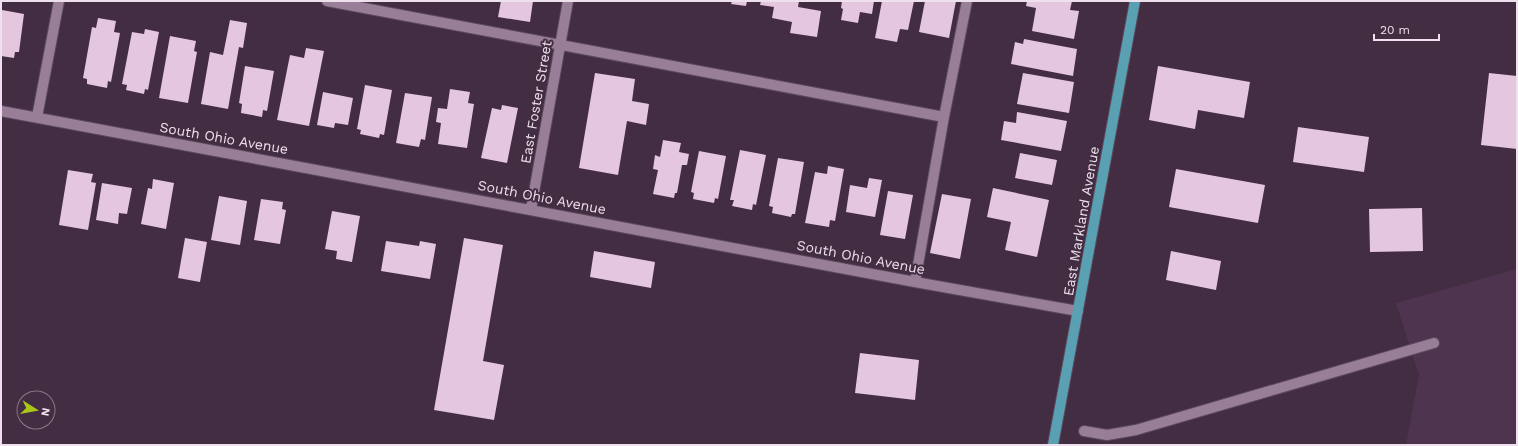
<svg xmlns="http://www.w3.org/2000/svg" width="1518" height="446" font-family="'Work Sans',sans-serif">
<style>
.built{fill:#4f344f}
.building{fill:#e5c6df}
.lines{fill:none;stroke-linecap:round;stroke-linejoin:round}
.minor-casing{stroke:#5c495b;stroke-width:12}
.major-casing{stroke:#5c495b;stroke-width:12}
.minor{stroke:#987e97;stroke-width:10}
.major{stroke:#5aa0b3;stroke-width:10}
.labels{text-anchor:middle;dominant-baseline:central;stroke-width:4;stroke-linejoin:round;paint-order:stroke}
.street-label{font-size:14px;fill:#eee0ed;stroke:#432d42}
</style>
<rect width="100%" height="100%" fill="#432d42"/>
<path class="built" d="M 1517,269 L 1517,445 L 1406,445 L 1419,375 L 1396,303 Z"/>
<path class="building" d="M 501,1 L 533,1 L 530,22 L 498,17 Z
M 732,1 L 747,1 L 746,6 L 731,4 Z
M 761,1 L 799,1 L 798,7 L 821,11 L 817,37 L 790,33 L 792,22 L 772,18 L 774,7 L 760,5 Z
M 842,1 L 874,1 L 872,14 L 860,12 L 858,23 L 841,20 L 843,9 L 841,8 Z
M 882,1 L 914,1 L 908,30 L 900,29 L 897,42 L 875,38 Z
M 925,1 L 956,1 L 949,38 L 919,32 Z
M 1027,1 L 1072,1 L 1070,10 L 1079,11 L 1074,39 L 1032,31 L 1036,8 L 1026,6 Z
M 2,10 L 24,14 L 19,52 L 15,52 L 14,58 L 1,56 Z
M 98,18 L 116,21 L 114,32 L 120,33 L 111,82 L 108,81 L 107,88 L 87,84 L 87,79 L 83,78 L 92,27 L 96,28 Z
M 230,20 L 247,23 L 243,48 L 239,47 L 228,109 L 201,104 L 210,52 L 223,55 Z
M 145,29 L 159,32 L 148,90 L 145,89 L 144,94 L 126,90 L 127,85 L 122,84 L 132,32 L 144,34 Z
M 170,36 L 196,41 L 194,51 L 197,52 L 188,103 L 159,98 Z
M 1024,39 L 1077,49 L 1073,76 L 1011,64 L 1015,42 L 1023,44 Z
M 306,48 L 324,51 L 309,126 L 277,120 L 290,55 L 304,58 Z
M 245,66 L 274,71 L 267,111 L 263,110 L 262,117 L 241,113 L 242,104 L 239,103 Z
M 1158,66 L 1250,82 L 1244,118 L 1198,110 L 1195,129 L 1149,120 Z
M 595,73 L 635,79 L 632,101 L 649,104 L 646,125 L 627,121 L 618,175 L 579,168 Z
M 1023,73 L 1074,82 L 1069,113 L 1017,104 Z
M 1489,73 L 1517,76 L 1517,149 L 1481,145 Z
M 365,85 L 392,90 L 384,135 L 380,134 L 379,138 L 360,134 L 361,130 L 357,129 Z
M 450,89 L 470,92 L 468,103 L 474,104 L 467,148 L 438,144 L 441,123 L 436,122 L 438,108 L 447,109 Z
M 323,92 L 353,98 L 348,125 L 335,123 L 334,128 L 317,125 Z
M 405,93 L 432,97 L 425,140 L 421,139 L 419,147 L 396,143 Z
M 502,105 L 518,108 L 507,163 L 481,158 L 492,108 L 501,110 Z
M 1017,112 L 1067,121 L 1061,151 L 1001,140 L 1004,121 L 1016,123 Z
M 1298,127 L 1369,137 L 1364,172 L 1293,162 Z
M 663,140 L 681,143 L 679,152 L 689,154 L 687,165 L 682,165 L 677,193 L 675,193 L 674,198 L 653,194 L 658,170 L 653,169 L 655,155 L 660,157 Z
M 740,150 L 766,155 L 756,205 L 753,204 L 752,210 L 732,206 L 734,200 L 730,200 Z
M 699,151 L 726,156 L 718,199 L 715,198 L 714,203 L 693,199 L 694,193 L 691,192 Z
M 1020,153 L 1057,160 L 1052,185 L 1015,178 Z
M 778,158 L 804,162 L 795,214 L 792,214 L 791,217 L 772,213 L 773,207 L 769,206 Z
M 828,166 L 844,169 L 835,221 L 830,220 L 829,227 L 805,223 L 815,172 L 827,174 Z
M 1176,169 L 1265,185 L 1258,223 L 1169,207 Z
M 68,170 L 93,174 L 91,182 L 96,183 L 88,230 L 59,225 Z
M 869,178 L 882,180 L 875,217 L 846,212 L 850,185 L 867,188 Z
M 153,179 L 174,183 L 166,229 L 141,224 L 148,188 L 152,189 Z
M 102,183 L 132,188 L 127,214 L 119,213 L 118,224 L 96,220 Z
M 993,188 L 1049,200 L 1037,257 L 1005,250 L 1011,222 L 987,217 Z
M 888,191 L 913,195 L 905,239 L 880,235 Z
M 942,194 L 971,199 L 960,259 L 930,253 Z
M 219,196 L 247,201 L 240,245 L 211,240 Z
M 261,199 L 283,202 L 282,209 L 286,210 L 280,244 L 254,240 Z
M 1422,208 L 1423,251 L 1370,252 L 1369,209 Z
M 332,211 L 360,216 L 352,262 L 336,259 L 337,251 L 325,249 Z
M 185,238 L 207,242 L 200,282 L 178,278 Z
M 464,238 L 503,245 L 483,361 L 504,365 L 494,420 L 434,410 Z
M 386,241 L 419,246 L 420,241 L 436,244 L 430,279 L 381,271 Z
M 594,251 L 655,262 L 651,288 L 590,277 Z
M 1171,251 L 1221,261 L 1216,290 L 1166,280 Z
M 860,353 L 919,360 L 915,400 L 855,393 Z"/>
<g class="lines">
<g class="minor-casing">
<path id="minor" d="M 327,1 L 944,117
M 1,111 L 915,282 L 1078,311
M 37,117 L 59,1
M 531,209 L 568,1
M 915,282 L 944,117 L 967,1
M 1084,431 L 1107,435 L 1136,430 L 1434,343"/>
</g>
<g class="major-casing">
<path id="major" d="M 1053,445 L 1135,1"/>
</g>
<use href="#minor" class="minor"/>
<use href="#major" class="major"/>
</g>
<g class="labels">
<g class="street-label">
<text transform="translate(536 102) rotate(-80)">East Foster Street</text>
<text transform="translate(224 138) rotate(10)">South Ohio Avenue</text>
<text transform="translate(542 197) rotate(11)">South Ohio Avenue</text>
<text transform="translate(1081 221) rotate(-80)">East Markland Avenue</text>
<text transform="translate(861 257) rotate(11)">South Ohio Avenue</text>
</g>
</g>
<rect width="1518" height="446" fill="none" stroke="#eee0ed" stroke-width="4"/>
<g transform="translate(36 410) rotate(101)"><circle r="19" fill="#432d42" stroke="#877586"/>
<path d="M0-3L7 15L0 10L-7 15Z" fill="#aac717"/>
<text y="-6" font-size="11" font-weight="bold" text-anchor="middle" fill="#eee0ed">N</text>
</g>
<path d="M1374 34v6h65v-6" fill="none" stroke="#eee0ed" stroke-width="2"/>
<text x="1380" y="34" font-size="12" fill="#eee0ed" stroke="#432d42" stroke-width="3" paint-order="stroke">20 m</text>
</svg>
